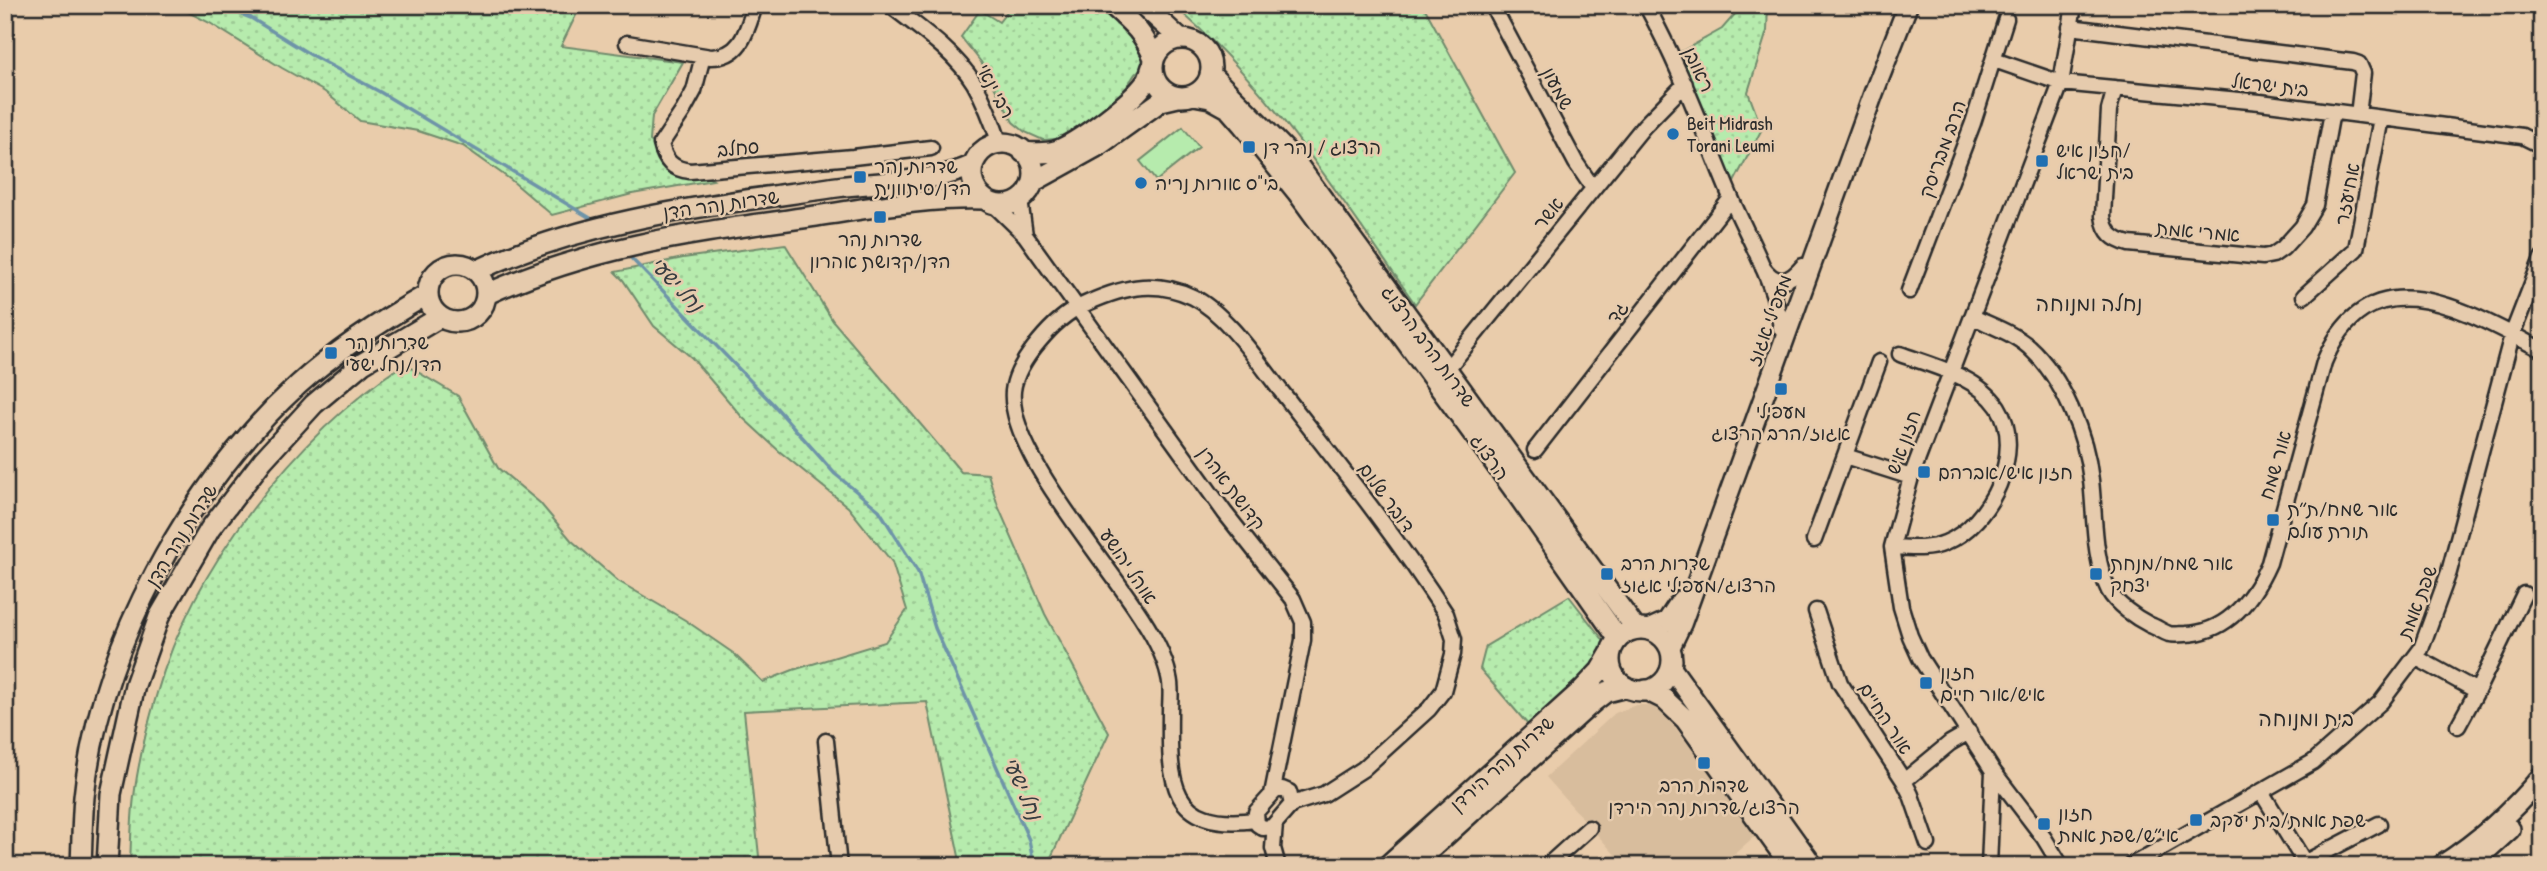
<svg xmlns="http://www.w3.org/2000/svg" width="2547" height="871" font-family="'Patrick Hand','Playpen Sans Hebrew',sans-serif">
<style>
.built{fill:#d8bd9d}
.grass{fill:url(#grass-dots);stroke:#708b6c;stroke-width:2}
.garden{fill:#b6ebad;stroke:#708b6c;stroke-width:2}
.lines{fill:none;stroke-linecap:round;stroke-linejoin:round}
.stream{stroke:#6e94a8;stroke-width:3.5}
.minor-casing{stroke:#2b2b2b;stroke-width:19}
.tertiary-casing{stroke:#2b2b2b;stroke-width:23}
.secondary-casing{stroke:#2b2b2b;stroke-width:24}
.minor{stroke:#e6cbad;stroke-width:14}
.tertiary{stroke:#e6cbad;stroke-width:18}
.secondary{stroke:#e6cbad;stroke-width:19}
.poi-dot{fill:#1f6fb2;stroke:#e6cbad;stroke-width:2.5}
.labels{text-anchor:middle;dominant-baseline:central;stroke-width:5;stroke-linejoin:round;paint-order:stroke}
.street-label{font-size:19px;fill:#2b2b2b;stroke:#e6cbad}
.poi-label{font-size:19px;fill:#2b2b2b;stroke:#e6cbad;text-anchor:start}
.water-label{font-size:21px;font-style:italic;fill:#363c40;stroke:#e6cbad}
.neighbourhood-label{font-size:21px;fill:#2b2b2b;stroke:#e6cbad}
</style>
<defs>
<pattern id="grass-dots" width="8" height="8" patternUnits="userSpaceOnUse" patternTransform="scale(1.75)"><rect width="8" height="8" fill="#b6ebad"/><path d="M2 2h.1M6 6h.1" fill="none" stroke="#9dca95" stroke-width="1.8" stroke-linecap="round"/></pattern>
</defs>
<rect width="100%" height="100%" fill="#e9ccab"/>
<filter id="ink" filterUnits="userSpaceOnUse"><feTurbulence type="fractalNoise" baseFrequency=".0143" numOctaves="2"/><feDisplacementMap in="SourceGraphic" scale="14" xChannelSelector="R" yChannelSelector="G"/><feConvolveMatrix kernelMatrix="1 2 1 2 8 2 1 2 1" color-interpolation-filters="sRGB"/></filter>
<g filter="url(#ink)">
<path class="built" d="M 1636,705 L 1649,705 L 1664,713 L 1757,834 L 1721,866 L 1625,866 L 1546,777 L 1615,713 Z"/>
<path class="grass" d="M 174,5 L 581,5 L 561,46 L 683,62 L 652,116 L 650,141 L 713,180 L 632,194 L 552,215 L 511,180 L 463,146 L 418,131 L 360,121 L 325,92 L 282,68 L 210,23 Z
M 1012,5 L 1097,5 L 1121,24 L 1145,54 L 1145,65 L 1135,74 L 1121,96 L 1077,127 L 1056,139 L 1043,140 L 1025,132 L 1013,122 L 981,62 L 961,37 L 980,10 L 999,22 Z
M 1173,5 L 1423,5 L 1515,173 L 1415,304 C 1341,199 1272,88 1173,5 Z
M 1743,5 L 1768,5 L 1767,31 L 1748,92 L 1762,129 L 1733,184 L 1672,57 L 1722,29 Z
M 785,244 L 833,321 L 961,472 L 988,474 L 998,506 L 1045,614 L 1109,733 L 1047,866 L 961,866 L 927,702 L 744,711 L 760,866 L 130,866 C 131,843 131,820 134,797 C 138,762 147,727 157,693 C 193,567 295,436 404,364 L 458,396 L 498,468 L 540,503 L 571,540 L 618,581 L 685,620 L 733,653 L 763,682 L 793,670 L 885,642 L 907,610 L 892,562 L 848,507 L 779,451 L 742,417 L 692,358 L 654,326 L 623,280 L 615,272 L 683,258 Z
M 1569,596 L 1604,641 L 1604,654 L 1596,668 L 1529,726 L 1480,669 L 1486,646 Z"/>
<path class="garden" d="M 1183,127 L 1199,147 L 1156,181 L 1140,161 Z"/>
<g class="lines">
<path class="stream" d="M 218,5 L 251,18 L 311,55 L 380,92 L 597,222
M 627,254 L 773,404 L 835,474 L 879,510 L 918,572 L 935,628 L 976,720
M 978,724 L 1029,840 L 1034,866"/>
<g class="minor-casing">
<path id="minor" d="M 890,5 C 919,28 954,51 974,83 C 985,102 993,123 1000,144
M 1492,5 L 1576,163 L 1593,188
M 1646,5 C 1680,67 1704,133 1731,198 C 1748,238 1777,286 1781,329
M 2070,27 L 2353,62 L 2359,64 L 2363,73 L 2358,115
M 627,43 L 711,57 C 742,57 747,30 755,5
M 703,56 L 694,91 L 683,111 L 661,144 C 665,161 672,169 690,171 L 853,157 L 931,148
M 1994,60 L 2061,83 L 2260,102 L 2522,136 L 2542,146
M 2115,88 L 2109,110 L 2103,216 C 2105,233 2114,240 2129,244 L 2263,257 L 2273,255 L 2283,248 L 2302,227 L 2315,205 L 2332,112
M 1020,200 L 1025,235
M 993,204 L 1025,235 L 1225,513 L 1293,599 L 1303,622 L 1303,640 L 1272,794
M 1763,268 C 1777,287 1790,282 1803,266
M 1909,291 L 1973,123 L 2006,19
M 2304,296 L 2356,249 L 2381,118
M 1973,317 C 1992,326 2013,333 2029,347 C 2063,378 2086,435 2091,480 C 2095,515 2093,559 2109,591 C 2116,604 2136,618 2150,625 C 2156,627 2163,632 2169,634 C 2174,635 2180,634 2185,634 C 2228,633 2253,599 2269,563 L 2324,362 C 2370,251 2466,311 2542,350
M 1447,369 L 1644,126 L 1685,84
M 1535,450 L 1731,198
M 1845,456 L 1911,477
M 1814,540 L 1879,362
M 1892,547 C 1909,548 1929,550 1945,543 C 1990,525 2026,451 1998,407 C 1977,376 1933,366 1900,354
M 1816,611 L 1840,683 L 1904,781 L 1911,795 L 1928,844
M 2415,657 L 2477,691 L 2524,594
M 2458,726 L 2477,691
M 826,741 L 839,866
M 1904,781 L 1950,743 L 1969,732
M 1282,789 L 1289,792 L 1292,804 L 1272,827 L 1263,828 L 1257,824 L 1256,812 L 1275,791 Z
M 2262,793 L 2305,863
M 1255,820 C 1169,831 1169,781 1170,712 C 1170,701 1172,688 1169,677 C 1167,667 1162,654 1157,644 C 1126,580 1007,457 1013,391 C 1016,362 1055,318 1081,306 C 1119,288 1153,278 1193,297 C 1227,314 1258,362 1281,391 C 1338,464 1396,536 1446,614 L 1454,639 L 1453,654 L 1443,691 L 1429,709 L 1363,769 L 1324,794 L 1292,804
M 1275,824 L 1273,848 L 1278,866
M 1547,866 L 1589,828
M 1989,866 L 1993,771
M 2061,866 L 2044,838 L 1993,771 L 1920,658 L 1910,636 L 1901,607 L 1892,547 L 1911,477 L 2061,83 L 2074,5
M 2130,866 L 2313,762 L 2381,702 L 2421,649 L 2449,572 L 2512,335 L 2542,258
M 2298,866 L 2379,824"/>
</g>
<g class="tertiary-casing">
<path id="tertiary" d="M 1649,629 L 1667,621 L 1681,600
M 1670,648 L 1682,623 L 1874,92 L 1908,5"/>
</g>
<g class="secondary-casing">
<path id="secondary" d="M 1112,5 C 1132,23 1144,33 1154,58
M 1143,5 L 1180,39
M1153 68a29 29 0 1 1 58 0a29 29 0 1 1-58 0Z
M 1210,74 L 1292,157 L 1636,629
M 1194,95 L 1210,98 L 1228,108 L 1242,124 L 1297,192 L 1512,487 L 1618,638
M972 174a31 31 0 1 1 62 0a31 31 0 1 1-62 0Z
M 1023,152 C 1035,153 1044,154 1055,151 C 1077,144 1133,101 1146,82 C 1149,78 1150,72 1152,67
M 1033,182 L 1098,146 L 1161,101 L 1178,97
M428 293a29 29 0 1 1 58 0a29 29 0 1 1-58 0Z
M 476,271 C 590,217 714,205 837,187 C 880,181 934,184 973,165
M 487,294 C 597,244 697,233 816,216 C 871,208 928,197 984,199
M1610 660a31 31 0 1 1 62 0a31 31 0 1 1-62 0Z
M 1671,668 L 1813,866
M 1646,690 L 1664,699 L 1685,719 L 1791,866
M 81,866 C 82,843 82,820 84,797 C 99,648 188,486 298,385 C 338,349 381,321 428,294
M 107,866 L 111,794 L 135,685 L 159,617 L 210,529 L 263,460 L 314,404 L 363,363 L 440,317
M 1387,866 L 1582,690 L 1600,671 L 1610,654
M 1412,866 L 1593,702 L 1606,692 L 1626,687
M 2441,866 C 2480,841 2512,812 2542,776
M 2469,866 L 2510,829"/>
</g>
<use href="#minor" class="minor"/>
<use href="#tertiary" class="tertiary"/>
<use href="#secondary" class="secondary"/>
</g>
</g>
<g class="poi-dot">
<circle cx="1673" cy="134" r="7"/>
<rect x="1242" y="140" width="14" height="14" rx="3.5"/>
<rect x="2035" y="154" width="14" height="14" rx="3.5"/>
<rect x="853" y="170" width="14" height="14" rx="3.5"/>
<circle cx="1141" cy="183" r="7"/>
<rect x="873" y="210" width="14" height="14" rx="3.5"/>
<rect x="324" y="346" width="14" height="14" rx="3.5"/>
<rect x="1774" y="382" width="14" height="14" rx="3.5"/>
<rect x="1917" y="465" width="14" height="14" rx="3.5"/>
<rect x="2266" y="513" width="14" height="14" rx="3.5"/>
<rect x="1600" y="567" width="14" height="14" rx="3.5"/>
<rect x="2089" y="567" width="14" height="14" rx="3.5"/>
<rect x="1919" y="676" width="14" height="14" rx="3.5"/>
<rect x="1697" y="756" width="14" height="14" rx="3.5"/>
<rect x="2189" y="813" width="14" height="14" rx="3.5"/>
<rect x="2037" y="817" width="14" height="14" rx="3.5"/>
</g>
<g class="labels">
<g class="street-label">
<text transform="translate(1699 69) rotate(65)">ראובן</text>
<text transform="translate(2270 85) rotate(7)">בית ישראל</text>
<text transform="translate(1558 88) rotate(62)">שמעון</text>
<text transform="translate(996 91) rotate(62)">רבי ינאי</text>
<text transform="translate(738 148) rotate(-5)">סחלב</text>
<text transform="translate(1942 149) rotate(-70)">הרב מבריסק</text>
<text transform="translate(2347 194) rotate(-79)">אחיעזר</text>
<text transform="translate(721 204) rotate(-8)">שדרות נהר הדן</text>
<text transform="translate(1548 213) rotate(-51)">אשר</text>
<text transform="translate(2198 231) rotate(5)">אמרי אמת</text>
<text transform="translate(1617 312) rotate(-52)">גד</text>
<text transform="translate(1769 320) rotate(-70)">מעפילי אגוז</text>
<text transform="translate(1429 346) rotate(54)">שדרות הרב הרצוג</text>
<text transform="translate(1903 442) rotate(-70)">חזון איש</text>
<text transform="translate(1490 457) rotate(54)">הרצוג</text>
<text transform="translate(2275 465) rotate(-74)">אור שמח</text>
<text transform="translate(1232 488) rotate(53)">קדושת אהרן</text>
<text transform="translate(1387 497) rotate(54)">דובר שלום</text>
<text transform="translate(181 535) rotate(-58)">שדרות נהר הדן</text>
<text transform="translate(1129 566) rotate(56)">אוהל יהושע</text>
<text transform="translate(2417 602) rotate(-69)">שפת אמת</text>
<text transform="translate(1886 718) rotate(57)">אור החיים</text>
<text transform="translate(1502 763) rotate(-42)">שדרות נהר הירדן</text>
</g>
<g class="poi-label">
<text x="1687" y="123">Beit Midrash<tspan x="1687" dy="22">Torani Leumi</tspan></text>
<text x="1263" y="147">הרצוג / נהר דן</text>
<text x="2056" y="150">חזון איש/<tspan x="2056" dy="22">בית ישראל</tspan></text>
<text x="874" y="166">שדרות נהר<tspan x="874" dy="22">הדן/סיתוונית</tspan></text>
<text x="1155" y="183">בי"ס אורות נריה</text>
<text x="880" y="239" text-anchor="middle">שדרות נהר<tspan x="880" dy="22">הדן/קדושת אהרון</tspan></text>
<text x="345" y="342">שדרות נהר<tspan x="345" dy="22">הדן/נחל ישעי</tspan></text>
<text x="1781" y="411" text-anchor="middle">מעפילי<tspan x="1781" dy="22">אגוז/הרב הרצוג</tspan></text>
<text x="1938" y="472">חזון איש/אברהם</text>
<text x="2287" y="509">אור שמח/ת״ת<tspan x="2287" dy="22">תורת עולם</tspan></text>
<text x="1621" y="563">שדרות הרב<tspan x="1621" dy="22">הרצוג/מעפילי אגוז</tspan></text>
<text x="2110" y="563">אור שמח/מנחת<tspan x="2110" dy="22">יצחק</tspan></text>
<text x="1940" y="672">חזון<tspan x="1940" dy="22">איש/אור חיים</tspan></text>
<text x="1704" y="785" text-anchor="middle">שדרות הרב<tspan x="1704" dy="22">הרצוג/שדרות נהר הירדן</tspan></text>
<text x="2058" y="813">חזון<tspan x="2058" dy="22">אי״ש/שפת אמת</tspan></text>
<text x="2210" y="820">שפת אמת/בית יעקב</text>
</g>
<g class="water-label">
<text transform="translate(677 284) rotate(47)">נחל ישעי</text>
<text transform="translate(1023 788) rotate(66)">נחל ישעי</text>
</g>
<g class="neighbourhood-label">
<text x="2089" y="303">נחלה ומנוחה</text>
<text x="2306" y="718">בית ומנוחה</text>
</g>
</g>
<rect width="2547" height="871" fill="none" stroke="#e6cbad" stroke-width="28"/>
<rect x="14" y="14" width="2519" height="843" fill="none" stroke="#2b2b2b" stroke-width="2.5" filter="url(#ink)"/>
</svg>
